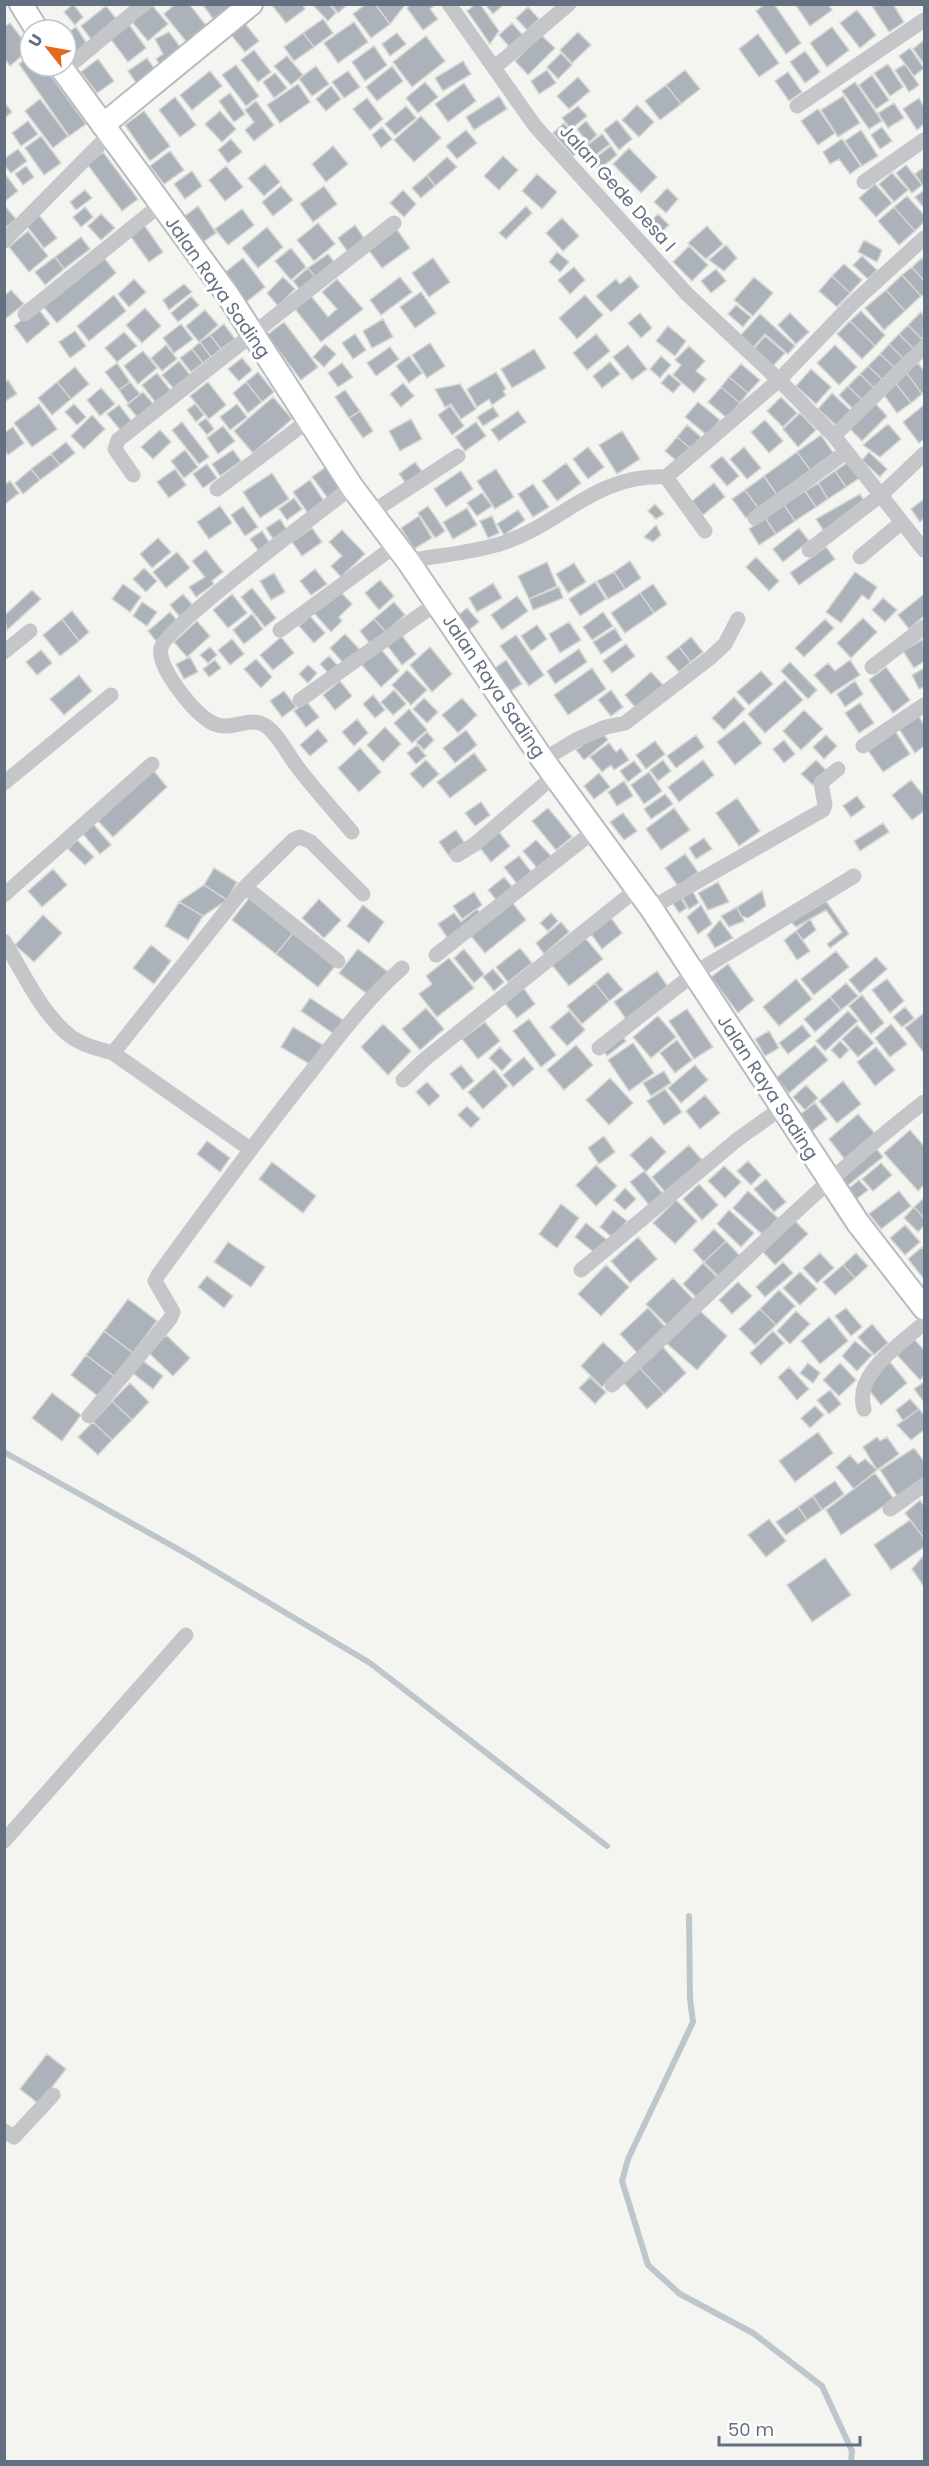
<svg xmlns="http://www.w3.org/2000/svg" width="929" height="2466" font-family="Poppins,sans-serif">
<style>
.lines{fill:none;stroke-linecap:round;stroke-linejoin:round}
.stream{stroke:#bdc6cc;stroke-width:6}
.building{fill:#acb2b9;stroke:#d5d6d3;stroke-width:1.5}
.secondary-casing{stroke:#b8bbc0;stroke-width:26}
.street{stroke:#c4c6ca;stroke-width:15}
.secondary{stroke:#fff;stroke-width:22}
.labels{text-anchor:middle;dominant-baseline:central;stroke-width:6;stroke-linejoin:round;paint-order:stroke}
.street-label{font-size:18px;fill:#637082;stroke:#fff}
</style>
<rect width="100%" height="100%" fill="#f4f5f0"/>
<g class="lines">
<path class="stream" d="M 4,1452 L 185,1553 L 370,1663 L 607,1846
M 689,1916 L 690,1999 L 693,2022 L 628,2159 L 622,2181 L 648,2265 L 680,2294 L 753,2333 L 822,2386 L 852,2451 L 851,2462"/>
</g>
<path class="building" d="M 73,4 L 83,17 L 75,25 L 64,12 Z
M 175,4 L 189,4 L 209,29 L 189,45 L 164,14 Z
M 202,4 L 234,4 L 214,20 Z
M 271,4 L 302,4 L 305,9 L 286,23 Z
M 312,4 L 329,4 L 336,13 L 328,21 Z
M 331,4 L 348,4 L 338,13 Z
M 366,4 L 375,4 L 390,24 L 371,38 L 353,14 Z
M 375,4 L 406,4 L 390,24 Z
M 411,4 L 436,4 L 430,9 L 438,19 L 423,30 L 407,8 Z
M 476,4 L 480,4 L 499,31 L 490,44 L 467,11 Z
M 485,4 L 504,4 L 493,14 Z
M 765,4 L 774,4 L 801,43 L 786,54 L 756,11 Z
M 795,4 L 828,4 L 832,10 L 810,26 Z
M 893,4 L 904,22 L 889,32 L 872,6 Z
M 152,5 L 168,24 L 148,41 L 132,22 Z
M 106,6 L 118,21 L 93,42 L 81,26 Z
M 528,7 L 539,19 L 527,30 L 516,18 Z
M 857,10 L 876,35 L 860,48 L 840,23 Z
M 323,19 L 333,33 L 314,47 L 303,33 Z
M 242,20 L 259,41 L 245,52 L 228,31 Z
M 354,22 L 368,42 L 338,63 L 324,43 Z
M 10,23 L 30,49 L 10,66 L 4,58 L 4,27 Z
M 128,23 L 146,48 L 128,62 L 109,37 Z
M 512,23 L 525,38 L 512,50 L 499,35 Z
M 76,27 L 88,45 L 72,55 L 66,47 L 66,34 Z
M 832,27 L 849,50 L 827,67 L 810,43 Z
M 169,32 L 184,52 L 162,67 L 156,59 L 163,54 L 155,39 Z
M 578,32 L 591,45 L 572,63 L 560,50 Z
M 303,33 L 314,47 L 294,61 L 284,47 Z
M 397,33 L 406,44 L 390,56 L 382,44 Z
M 758,34 L 779,63 L 759,77 L 739,49 Z
M 541,35 L 555,48 L 528,75 L 515,61 Z
M 426,36 L 445,61 L 412,87 L 393,62 Z
M 924,40 L 924,64 L 913,49 Z
M 374,46 L 387,65 L 365,81 L 352,62 Z
M 910,48 L 924,68 L 914,76 L 899,56 Z
M 254,50 L 271,72 L 258,82 L 241,60 Z
M 805,51 L 820,72 L 805,83 L 790,62 Z
M 561,53 L 572,65 L 558,79 L 547,67 Z
M 30,56 L 30,66 L 44,66 L 86,124 L 69,136 L 19,64 Z
M 287,56 L 303,75 L 291,85 L 274,66 Z
M 147,58 L 156,71 L 137,84 L 128,71 Z
M 98,59 L 114,81 L 97,93 L 81,72 Z
M 463,61 L 471,74 L 443,91 L 435,78 Z
M 888,64 L 903,87 L 890,96 L 874,73 Z
M 905,64 L 919,85 L 909,92 L 895,70 Z
M 236,65 L 259,96 L 246,106 L 222,75 Z
M 316,66 L 329,84 L 312,96 L 299,79 Z
M 392,66 L 403,81 L 377,101 L 366,87 Z
M 547,70 L 556,83 L 539,94 L 531,81 Z
M 685,70 L 700,89 L 681,104 L 666,85 Z
M 210,71 L 222,86 L 192,110 L 180,95 Z
M 348,71 L 360,87 L 344,98 L 332,82 Z
M 788,72 L 802,92 L 789,101 L 775,81 Z
M 275,73 L 287,88 L 274,98 L 263,82 Z
M 872,75 L 889,100 L 876,109 L 859,85 Z
M 578,77 L 590,91 L 569,109 L 557,96 Z
M 425,82 L 438,97 L 418,113 L 406,98 Z
M 855,82 L 882,121 L 869,129 L 842,91 Z
M 464,83 L 476,101 L 448,122 L 435,104 Z
M 298,84 L 310,102 L 280,123 L 267,105 Z
M 666,85 L 681,104 L 660,120 L 645,101 Z
M 331,86 L 341,99 L 326,111 L 316,99 Z
M 230,93 L 245,114 L 234,122 L 219,101 Z
M 499,96 L 507,109 L 474,130 L 466,117 Z
M 843,96 L 860,123 L 838,137 L 821,110 Z
M 175,97 L 196,125 L 180,137 L 159,110 Z
M 367,98 L 383,119 L 370,130 L 353,109 Z
M 919,98 L 924,107 L 924,124 L 917,130 L 903,109 Z
M 40,99 L 68,136 L 53,148 L 25,111 Z
M 256,101 L 274,125 L 254,141 L 245,130 L 254,122 L 245,110 Z
M 4,102 L 12,112 L 4,118 Z
M 894,103 L 904,118 L 888,128 L 878,113 Z
M 637,105 L 654,122 L 639,137 L 622,120 Z
M 406,106 L 416,118 L 395,135 L 385,124 Z
M 578,106 L 587,116 L 571,129 L 562,118 Z
M 818,109 L 835,133 L 818,145 L 801,121 Z
M 144,111 L 170,146 L 150,161 L 125,125 Z
M 220,111 L 236,129 L 222,142 L 205,124 Z
M 421,116 L 441,138 L 414,162 L 394,140 Z
M 617,120 L 632,139 L 619,150 L 604,130 Z
M 28,121 L 38,134 L 21,146 L 12,133 Z
M 586,121 L 597,135 L 588,143 L 577,129 Z
M 564,123 L 584,147 L 573,156 L 553,133 Z
M 382,127 L 392,139 L 381,148 L 372,135 Z
M 882,127 L 892,141 L 880,149 L 871,135 Z
M 466,130 L 477,143 L 457,159 L 446,146 Z
M 861,130 L 878,156 L 862,166 L 845,141 Z
M 602,134 L 610,144 L 593,157 L 585,147 Z
M 41,136 L 61,163 L 44,175 L 25,148 Z
M 231,139 L 242,152 L 228,163 L 218,150 Z
M 842,139 L 861,166 L 850,174 L 839,159 L 830,164 L 823,152 Z
M 333,146 L 348,164 L 326,182 L 312,164 Z
M 611,146 L 617,155 L 598,170 L 591,161 Z
M 629,148 L 657,177 L 641,193 L 613,164 Z
M 18,149 L 27,161 L 11,173 L 4,165 L 4,159 Z
M 170,151 L 184,170 L 164,184 L 150,166 Z
M 103,152 L 138,199 L 122,211 L 87,164 Z
M 503,156 L 518,170 L 499,190 L 484,176 Z
M 447,157 L 457,167 L 435,186 L 427,175 Z
M 265,164 L 280,182 L 264,196 L 248,178 Z
M 906,165 L 922,185 L 912,193 L 896,173 Z
M 26,166 L 34,177 L 23,185 L 15,174 Z
M 226,166 L 243,187 L 225,201 L 209,180 Z
M 924,167 L 924,188 L 915,174 Z
M 192,171 L 202,186 L 185,199 L 174,184 Z
M 4,173 L 18,191 L 5,201 L 4,201 Z
M 892,173 L 908,190 L 894,202 L 879,184 Z
M 537,174 L 557,192 L 542,209 L 522,191 Z
M 427,175 L 435,186 L 421,198 L 412,188 Z
M 875,184 L 892,203 L 876,217 L 859,198 Z
M 281,186 L 293,200 L 273,216 L 262,202 Z
M 324,186 L 337,204 L 313,222 L 300,204 Z
M 667,188 L 678,199 L 666,213 L 654,202 Z
M 85,190 L 92,198 L 76,210 L 70,202 Z
M 403,190 L 416,204 L 404,217 L 390,203 Z
M 924,190 L 924,208 L 915,197 Z
M 907,196 L 924,215 L 924,222 L 915,231 L 894,207 Z
M 4,205 L 16,219 L 4,229 Z
M 198,206 L 216,233 L 203,242 L 185,216 Z
M 526,206 L 532,213 L 506,239 L 499,233 Z
M 85,207 L 93,217 L 81,227 L 73,217 Z
M 894,207 L 915,231 L 899,245 L 878,221 Z
M 242,209 L 254,225 L 228,245 L 215,229 Z
M 101,214 L 115,228 L 101,240 L 88,226 Z
M 658,214 L 669,225 L 655,238 L 644,227 Z
M 39,215 L 57,238 L 44,248 L 26,225 Z
M 562,218 L 579,236 L 563,251 L 546,233 Z
M 142,222 L 163,252 L 149,262 L 128,233 Z
M 318,223 L 335,244 L 314,261 L 297,240 Z
M 355,225 L 366,241 L 349,254 L 338,238 Z
M 707,226 L 723,244 L 706,259 L 688,243 Z
M 267,227 L 283,247 L 258,268 L 242,248 Z
M 395,227 L 410,248 L 382,268 L 367,248 Z
M 28,231 L 48,256 L 29,272 L 9,247 Z
M 81,237 L 90,249 L 64,269 L 55,257 Z
M 864,240 L 882,250 L 877,262 L 858,252 Z
M 726,245 L 737,258 L 724,271 L 709,260 Z
M 689,246 L 708,265 L 692,281 L 673,262 Z
M 291,248 L 306,267 L 291,280 L 275,261 Z
M 557,252 L 569,262 L 560,272 L 549,262 Z
M 101,254 L 116,273 L 57,323 L 42,305 Z
M 328,254 L 336,264 L 316,278 L 308,268 Z
M 862,256 L 877,270 L 868,279 L 853,265 Z
M 55,257 L 64,269 L 45,285 L 35,272 Z
M 243,258 L 265,287 L 245,303 L 223,274 Z
M 433,258 L 450,282 L 429,297 L 412,273 Z
M 922,258 L 924,261 L 924,281 L 912,267 Z
M 844,264 L 862,280 L 850,293 L 832,276 Z
M 574,267 L 585,280 L 570,294 L 558,280 Z
M 912,267 L 924,281 L 924,294 L 921,296 L 902,275 Z
M 308,268 L 316,278 L 301,291 L 293,281 Z
M 716,269 L 726,281 L 711,293 L 701,281 Z
M 902,275 L 921,296 L 905,311 L 886,290 Z
M 630,276 L 639,287 L 611,312 L 596,296 L 616,279 L 620,284 Z
M 832,276 L 850,293 L 837,307 L 819,291 Z
M 283,277 L 295,289 L 278,306 L 267,293 Z
M 400,277 L 412,292 L 381,315 L 370,300 Z
M 754,277 L 773,293 L 753,316 L 734,300 Z
M 134,279 L 146,292 L 129,307 L 118,294 Z
M 337,279 L 363,309 L 321,342 L 295,309 L 311,296 L 328,317 L 337,309 L 322,292 Z
M 184,284 L 192,292 L 169,310 L 163,300 Z
M 11,290 L 24,304 L 4,320 L 4,296 Z
M 886,290 L 905,311 L 884,330 L 865,308 Z
M 421,292 L 436,313 L 415,328 L 400,307 Z
M 114,295 L 126,311 L 89,341 L 77,326 Z
M 585,295 L 603,315 L 577,339 L 559,318 Z
M 191,296 L 199,305 L 178,322 L 171,313 Z
M 736,305 L 751,317 L 743,327 L 728,314 Z
M 37,307 L 50,324 L 27,343 L 14,326 Z
M 145,308 L 161,326 L 142,343 L 126,325 Z
M 205,310 L 218,325 L 199,342 L 186,326 Z
M 861,311 L 885,335 L 875,346 L 850,321 Z
M 921,312 L 924,316 L 923,340 L 908,325 Z
M 640,313 L 652,328 L 641,338 L 628,323 Z
M 790,313 L 809,332 L 796,344 L 778,325 Z
M 760,314 L 795,346 L 788,354 L 765,334 L 753,348 L 740,336 Z
M 383,319 L 393,337 L 372,348 L 363,331 Z
M 850,321 L 875,346 L 862,359 L 837,334 Z
M 284,322 L 318,367 L 301,380 L 267,335 Z
M 181,324 L 193,339 L 174,353 L 163,338 Z
M 224,324 L 235,339 L 221,349 L 210,335 Z
M 908,325 L 923,340 L 914,349 L 899,334 Z
M 668,326 L 686,341 L 675,356 L 656,341 Z
M 75,331 L 86,346 L 70,358 L 59,342 Z
M 124,332 L 137,346 L 117,362 L 105,348 Z
M 355,334 L 366,350 L 353,359 L 342,343 Z
M 596,334 L 610,351 L 587,370 L 573,353 Z
M 899,334 L 914,349 L 904,359 L 889,344 Z
M 210,335 L 221,349 L 211,357 L 200,342 Z
M 765,336 L 785,353 L 772,367 L 753,350 Z
M 200,342 L 211,357 L 203,363 L 192,349 Z
M 430,343 L 445,366 L 427,378 L 412,355 Z
M 325,344 L 336,354 L 324,367 L 313,357 Z
M 889,344 L 904,359 L 895,368 L 880,354 Z
M 166,345 L 177,359 L 162,371 L 151,358 Z
M 628,345 L 647,369 L 632,380 L 613,357 Z
M 835,345 L 857,367 L 839,385 L 817,363 Z
M 689,346 L 705,361 L 696,371 L 706,379 L 694,393 L 673,375 L 681,365 L 675,360 Z
M 390,347 L 399,359 L 376,376 L 367,363 Z
M 192,349 L 203,363 L 191,372 L 180,358 Z
M 534,349 L 546,368 L 512,388 L 501,369 Z
M 143,351 L 157,368 L 138,384 L 124,366 Z
M 880,354 L 895,368 L 883,380 L 868,366 Z
M 409,356 L 422,373 L 409,383 L 396,366 Z
M 661,356 L 671,365 L 660,378 L 650,369 Z
M 242,358 L 252,370 L 239,381 L 228,369 Z
M 179,361 L 191,376 L 174,389 L 162,375 Z
M 610,362 L 620,374 L 602,388 L 593,376 Z
M 117,363 L 130,382 L 119,390 L 105,372 Z
M 342,363 L 353,377 L 338,387 L 328,373 Z
M 918,363 L 924,371 L 924,392 L 922,394 L 906,372 Z
M 741,364 L 760,380 L 748,393 L 729,377 Z
M 868,366 L 883,380 L 875,389 L 860,374 Z
M 75,367 L 89,384 L 71,399 L 57,382 Z
M 811,369 L 831,387 L 816,404 L 796,386 Z
M 258,372 L 274,392 L 262,402 L 246,382 Z
M 496,372 L 506,389 L 503,391 L 506,395 L 492,405 L 489,399 L 477,407 L 467,389 Z
M 906,372 L 922,394 L 911,403 L 894,381 Z
M 157,373 L 171,391 L 156,403 L 142,385 Z
M 669,374 L 681,384 L 673,393 L 661,383 Z
M 860,374 L 875,389 L 863,401 L 848,386 Z
M 729,377 L 748,393 L 740,403 L 721,387 Z
M 8,380 L 17,394 L 4,402 L 4,382 Z
M 894,381 L 911,403 L 897,413 L 881,391 Z
M 57,382 L 71,399 L 52,415 L 38,398 Z
M 130,382 L 140,394 L 128,403 L 119,390 Z
M 208,382 L 226,405 L 209,419 L 190,396 Z
M 246,382 L 262,402 L 248,413 L 233,393 Z
M 403,383 L 414,396 L 401,407 L 390,394 Z
M 460,384 L 476,409 L 461,419 L 451,404 L 445,407 L 435,389 Z
M 848,386 L 863,401 L 854,410 L 839,395 Z
M 721,387 L 740,403 L 727,418 L 708,402 Z
M 101,388 L 115,404 L 100,416 L 87,400 Z
M 345,390 L 360,411 L 349,418 L 335,397 Z
M 143,392 L 155,406 L 139,419 L 127,405 Z
M 832,393 L 852,412 L 838,427 L 818,409 Z
M 273,397 L 292,419 L 253,453 L 234,431 Z
M 781,397 L 797,413 L 783,427 L 767,411 Z
M 698,402 L 720,420 L 707,435 L 685,417 Z
M 874,402 L 887,416 L 862,441 L 848,427 Z
M 39,404 L 57,429 L 32,447 L 14,423 Z
M 74,404 L 86,417 L 77,425 L 65,412 Z
M 195,404 L 204,415 L 196,422 L 187,410 Z
M 237,404 L 247,417 L 230,430 L 220,417 Z
M 119,405 L 133,423 L 122,432 L 107,414 Z
M 924,405 L 924,439 L 919,443 L 903,422 Z
M 450,406 L 464,426 L 452,435 L 438,415 Z
M 493,407 L 499,416 L 483,426 L 477,417 Z
M 360,411 L 373,431 L 363,438 L 349,418 Z
M 518,411 L 526,422 L 499,441 L 491,430 Z
M 800,413 L 816,430 L 798,447 L 783,429 Z
M 92,415 L 105,429 L 84,449 L 71,436 Z
M 206,418 L 214,429 L 207,435 L 198,424 Z
M 411,419 L 422,439 L 400,451 L 389,431 Z
M 765,420 L 783,441 L 769,453 L 751,432 Z
M 182,422 L 209,457 L 199,464 L 172,430 Z
M 476,422 L 486,436 L 465,451 L 455,437 Z
M 888,424 L 901,439 L 880,457 L 863,445 Z
M 687,425 L 701,437 L 691,449 L 677,437 Z
M 223,426 L 235,441 L 218,454 L 207,438 Z
M 13,427 L 24,443 L 8,455 L 4,449 L 4,433 Z
M 160,430 L 171,442 L 153,459 L 141,447 Z
M 622,431 L 640,459 L 617,474 L 599,445 Z
M 821,435 L 834,454 L 811,471 L 797,452 Z
M 677,437 L 691,449 L 679,463 L 665,451 Z
M 66,442 L 75,453 L 60,465 L 51,454 Z
M 588,447 L 604,467 L 588,479 L 573,459 Z
M 744,447 L 761,468 L 747,479 L 730,459 Z
M 185,450 L 198,467 L 184,478 L 171,461 Z
M 233,450 L 241,461 L 220,476 L 212,464 Z
M 797,452 L 811,471 L 777,495 L 764,476 Z
M 869,452 L 887,469 L 880,477 L 862,460 Z
M 51,454 L 60,465 L 40,480 L 31,469 Z
M 722,456 L 739,476 L 727,486 L 710,466 Z
M 850,461 L 861,477 L 846,487 L 835,471 Z
M 415,462 L 424,474 L 408,486 L 399,474 Z
M 566,463 L 581,483 L 557,501 L 542,481 Z
M 207,464 L 217,478 L 203,488 L 193,474 Z
M 330,464 L 347,488 L 330,501 L 312,477 Z
M 31,469 L 40,480 L 23,494 L 15,483 Z
M 175,469 L 186,485 L 169,498 L 157,482 Z
M 496,469 L 514,497 L 495,509 L 477,481 Z
M 461,471 L 473,489 L 446,507 L 434,489 Z
M 835,471 L 846,487 L 828,499 L 818,483 Z
M 272,473 L 289,499 L 260,518 L 243,492 Z
M 764,476 L 777,495 L 759,509 L 745,490 Z
M 310,480 L 326,504 L 310,516 L 293,492 Z
M 10,481 L 19,493 L 4,505 L 4,485 Z
M 714,483 L 725,497 L 703,515 L 692,501 Z
M 818,483 L 828,499 L 816,507 L 805,491 Z
M 533,484 L 549,507 L 533,517 L 518,494 Z
M 745,490 L 759,509 L 746,518 L 732,499 Z
M 805,491 L 816,507 L 795,521 L 784,505 Z
M 482,493 L 492,506 L 477,516 L 467,503 Z
M 860,494 L 867,505 L 825,533 L 816,519 Z
M 294,498 L 302,509 L 287,520 L 279,509 Z
M 924,499 L 924,518 L 920,522 L 911,509 Z
M 655,504 L 664,514 L 656,519 L 648,511 Z
M 784,505 L 795,521 L 776,534 L 765,518 Z
M 220,506 L 232,523 L 209,539 L 197,522 Z
M 243,506 L 258,527 L 245,536 L 231,515 Z
M 428,506 L 445,531 L 435,538 L 418,513 Z
M 467,508 L 477,525 L 453,539 L 443,522 Z
M 518,510 L 525,520 L 504,535 L 497,524 Z
M 419,516 L 432,538 L 414,549 L 401,528 Z
M 492,516 L 499,533 L 488,538 L 480,521 Z
M 765,518 L 776,534 L 759,545 L 749,529 Z
M 280,519 L 287,530 L 273,539 L 266,528 Z
M 656,525 L 661,535 L 653,542 L 644,537 Z
M 312,528 L 322,542 L 302,556 L 292,542 Z
M 799,528 L 809,541 L 783,562 L 773,549 Z
M 342,530 L 365,554 L 341,577 L 331,566 L 342,556 L 329,542 Z
M 262,531 L 271,545 L 260,553 L 250,539 Z
M 158,538 L 171,552 L 152,568 L 140,554 Z
M 826,547 L 835,559 L 799,585 L 790,573 Z
M 206,550 L 223,572 L 212,581 L 214,584 L 196,597 L 189,587 L 205,577 L 192,561 Z
M 177,552 L 190,568 L 166,588 L 153,572 Z
M 756,557 L 779,581 L 769,591 L 746,567 Z
M 630,561 L 641,578 L 625,589 L 614,572 Z
M 547,562 L 557,586 L 529,599 L 518,576 Z
M 574,563 L 586,582 L 568,593 L 556,574 Z
M 144,568 L 157,581 L 146,592 L 133,579 Z
M 315,569 L 327,584 L 311,595 L 300,581 Z
M 614,572 L 625,589 L 608,599 L 597,581 Z
M 855,572 L 877,587 L 869,600 L 862,595 L 841,623 L 826,612 Z
M 274,573 L 285,592 L 271,600 L 260,581 Z
M 380,580 L 394,596 L 379,610 L 365,593 Z
M 595,582 L 606,599 L 580,616 L 569,599 Z
M 493,583 L 502,598 L 477,612 L 469,598 Z
M 123,584 L 141,597 L 130,612 L 112,599 Z
M 653,584 L 667,604 L 654,613 L 640,593 Z
M 559,587 L 563,598 L 533,610 L 529,599 Z
M 252,588 L 276,618 L 265,627 L 241,597 Z
M 32,590 L 41,599 L 7,630 L 4,616 Z
M 339,590 L 352,604 L 339,617 L 342,621 L 331,632 L 314,613 Z
M 640,593 L 654,613 L 625,633 L 611,613 Z
M 183,594 L 194,607 L 181,618 L 170,605 Z
M 232,594 L 247,613 L 228,628 L 213,610 Z
M 924,594 L 924,616 L 909,629 L 898,615 Z
M 517,596 L 528,611 L 502,630 L 491,615 Z
M 883,598 L 897,610 L 885,622 L 872,610 Z
M 142,602 L 157,612 L 147,626 L 133,616 Z
M 394,602 L 405,615 L 386,632 L 374,619 Z
M 467,608 L 479,622 L 469,630 L 457,616 Z
M 72,611 L 89,632 L 79,641 L 62,619 Z
M 170,612 L 178,622 L 156,641 L 148,631 Z
M 603,612 L 613,626 L 592,640 L 583,627 Z
M 252,614 L 263,629 L 244,644 L 233,630 Z
M 310,616 L 325,633 L 314,643 L 299,626 Z
M 863,618 L 877,632 L 851,658 L 837,643 Z
M 62,619 L 79,641 L 60,656 L 43,635 Z
M 374,619 L 386,632 L 371,645 L 360,631 Z
M 825,619 L 834,628 L 804,657 L 795,648 Z
M 197,621 L 210,636 L 187,657 L 174,642 Z
M 569,622 L 581,640 L 560,653 L 549,634 Z
M 537,625 L 547,639 L 531,651 L 521,636 Z
M 615,628 L 622,640 L 601,654 L 593,642 Z
M 400,633 L 416,654 L 402,665 L 386,644 Z
M 345,634 L 360,650 L 344,664 L 330,648 Z
M 516,635 L 544,675 L 529,686 L 500,646 Z
M 281,637 L 294,653 L 273,670 L 260,655 Z
M 691,637 L 703,652 L 691,662 L 679,647 Z
M 232,639 L 244,654 L 230,665 L 218,650 Z
M 923,639 L 924,661 L 914,668 L 903,651 Z
M 626,644 L 635,656 L 612,673 L 603,661 Z
M 210,647 L 217,655 L 208,663 L 200,655 Z
M 430,647 L 452,674 L 432,692 L 410,665 Z
M 679,647 L 691,662 L 679,672 L 666,657 Z
M 380,648 L 399,671 L 381,687 L 361,664 Z
M 579,649 L 587,662 L 555,684 L 547,671 Z
M 41,650 L 52,663 L 37,675 L 26,662 Z
M 329,656 L 338,666 L 329,674 L 320,664 Z
M 190,657 L 198,672 L 184,679 L 176,664 Z
M 256,659 L 272,677 L 261,688 L 244,669 Z
M 215,660 L 221,668 L 209,677 L 203,669 Z
M 506,660 L 522,684 L 511,691 L 495,668 Z
M 850,660 L 860,675 L 831,694 L 814,675 L 828,663 L 835,671 Z
M 790,662 L 817,690 L 808,699 L 781,671 Z
M 308,665 L 317,673 L 308,683 L 299,674 Z
M 886,667 L 910,700 L 893,713 L 869,680 Z
M 592,668 L 606,689 L 568,715 L 554,695 Z
M 924,668 L 924,687 L 919,689 L 912,675 Z
M 407,670 L 427,690 L 411,705 L 392,685 Z
M 761,671 L 773,684 L 749,705 L 737,692 Z
M 651,672 L 663,685 L 636,708 L 625,695 Z
M 79,675 L 92,691 L 64,715 L 50,699 Z
M 785,680 L 803,700 L 765,733 L 748,714 Z
M 340,681 L 352,696 L 335,710 L 323,695 Z
M 855,681 L 863,694 L 845,707 L 837,694 Z
M 394,690 L 406,704 L 393,715 L 381,702 Z
M 611,690 L 623,707 L 611,716 L 598,700 Z
M 284,691 L 296,707 L 282,717 L 270,701 Z
M 373,695 L 385,710 L 375,718 L 363,704 Z
M 734,697 L 745,709 L 724,730 L 712,718 Z
M 424,698 L 438,712 L 427,723 L 413,709 Z
M 462,698 L 477,715 L 458,733 L 442,715 Z
M 307,702 L 319,717 L 306,727 L 294,711 Z
M 860,703 L 874,723 L 859,733 L 845,713 Z
M 409,709 L 427,730 L 412,743 L 394,723 Z
M 804,710 L 823,729 L 801,750 L 783,731 Z
M 917,713 L 924,725 L 924,746 L 915,753 L 897,726 Z
M 357,719 L 368,733 L 354,746 L 342,732 Z
M 744,721 L 762,743 L 735,765 L 717,742 Z
M 385,727 L 401,744 L 383,762 L 367,745 Z
M 318,729 L 328,741 L 310,756 L 300,745 Z
M 466,730 L 477,745 L 455,763 L 443,748 Z
M 601,731 L 608,740 L 584,760 L 576,750 Z
M 895,731 L 910,754 L 883,772 L 867,749 Z
M 427,732 L 434,740 L 424,750 L 416,742 Z
M 696,735 L 704,747 L 676,768 L 667,756 Z
M 826,735 L 837,746 L 824,759 L 813,747 Z
M 784,740 L 795,754 L 784,763 L 773,749 Z
M 655,741 L 665,754 L 646,769 L 636,755 Z
M 609,743 L 616,752 L 621,748 L 629,760 L 614,770 L 611,765 L 602,772 L 590,757 Z
M 417,745 L 426,756 L 416,764 L 407,753 Z
M 360,748 L 381,772 L 359,792 L 338,768 Z
M 474,753 L 487,770 L 450,798 L 437,782 Z
M 426,760 L 439,774 L 423,788 L 410,774 Z
M 663,760 L 671,771 L 658,781 L 650,770 Z
M 703,760 L 714,775 L 679,802 L 668,787 Z
M 816,760 L 827,771 L 813,785 L 801,774 Z
M 634,761 L 642,771 L 628,782 L 620,771 Z
M 153,770 L 167,787 L 113,837 L 98,821 Z
M 649,772 L 662,791 L 644,804 L 631,785 Z
M 599,773 L 610,787 L 594,799 L 584,786 Z
M 911,780 L 924,796 L 924,811 L 912,820 L 892,795 Z
M 624,781 L 633,796 L 617,806 L 608,792 Z
M 665,794 L 673,804 L 651,819 L 644,809 Z
M 857,796 L 865,807 L 851,817 L 843,806 Z
M 737,798 L 760,831 L 739,846 L 716,813 Z
M 481,802 L 490,815 L 475,826 L 465,813 Z
M 548,808 L 572,837 L 556,850 L 532,821 Z
M 674,808 L 690,830 L 661,850 L 646,829 Z
M 623,813 L 637,831 L 624,840 L 610,822 Z
M 883,823 L 889,832 L 860,851 L 854,841 Z
M 93,824 L 111,845 L 100,854 L 83,834 Z
M 456,830 L 466,845 L 449,856 L 439,842 Z
M 499,832 L 510,846 L 491,862 L 480,848 Z
M 704,838 L 712,849 L 696,859 L 689,848 Z
M 77,840 L 94,857 L 85,865 L 68,849 Z
M 536,840 L 551,856 L 537,868 L 523,851 Z
M 685,854 L 698,872 L 678,886 L 665,868 Z
M 519,856 L 533,874 L 518,885 L 504,867 Z
M 214,868 L 237,882 L 227,900 L 204,885 Z
M 53,869 L 67,885 L 42,907 L 28,891 Z
M 504,877 L 515,890 L 499,903 L 488,890 Z
M 718,882 L 729,902 L 708,910 L 698,893 Z
M 204,885 L 227,900 L 203,916 L 179,902 Z
M 692,890 L 699,903 L 689,909 L 681,896 Z
M 762,891 L 766,906 L 748,918 L 741,916 L 737,907 Z
M 474,892 L 482,905 L 462,919 L 453,906 Z
M 680,897 L 687,908 L 679,913 L 672,902 Z
M 249,898 L 294,932 L 276,954 L 232,920 Z
M 319,899 L 341,920 L 324,938 L 302,918 Z
M 511,901 L 526,920 L 485,953 L 470,935 Z
M 826,901 L 849,934 L 830,948 L 827,944 L 842,932 L 826,910 L 796,927 L 791,922 Z
M 179,902 L 203,916 L 188,940 L 165,926 Z
M 363,905 L 384,922 L 369,943 L 347,926 Z
M 701,905 L 712,924 L 698,934 L 687,917 Z
M 737,907 L 744,921 L 729,927 L 721,916 Z
M 477,909 L 482,916 L 449,940 L 438,924 L 454,913 L 461,922 Z
M 551,913 L 558,921 L 548,931 L 540,923 Z
M 43,915 L 62,933 L 34,962 L 15,945 Z
M 609,915 L 622,933 L 602,949 L 588,930 Z
M 810,919 L 816,930 L 803,940 L 796,931 Z
M 720,920 L 733,938 L 715,948 L 707,935 Z
M 561,922 L 569,932 L 544,954 L 536,943 Z
M 796,931 L 810,951 L 797,960 L 784,940 Z
M 294,932 L 336,965 L 318,987 L 276,954 Z
M 585,938 L 603,959 L 569,986 L 552,965 Z
M 151,945 L 171,961 L 154,984 L 133,968 Z
M 520,948 L 532,963 L 508,982 L 496,967 Z
M 358,949 L 388,972 L 370,996 L 339,973 Z
M 464,949 L 484,974 L 474,983 L 454,958 Z
M 836,951 L 849,967 L 814,995 L 801,979 Z
M 876,957 L 887,969 L 860,993 L 849,980 Z
M 449,958 L 474,988 L 437,1017 L 419,994 L 432,984 L 426,976 Z
M 728,964 L 754,1000 L 738,1013 L 711,977 Z
M 493,969 L 504,982 L 494,991 L 483,977 Z
M 657,971 L 669,988 L 626,1019 L 614,1002 Z
M 608,972 L 623,990 L 609,1001 L 595,983 Z
M 796,979 L 812,999 L 779,1026 L 763,1007 Z
M 887,979 L 904,1001 L 890,1013 L 872,990 Z
M 595,983 L 609,1001 L 582,1024 L 567,1006 Z
M 846,983 L 858,996 L 841,1010 L 830,997 Z
M 522,986 L 535,1004 L 517,1018 L 503,1001 Z
M 862,995 L 884,1023 L 871,1034 L 849,1006 Z
M 830,997 L 841,1010 L 815,1032 L 804,1019 Z
M 310,998 L 343,1020 L 334,1034 L 301,1011 Z
M 905,1007 L 914,1018 L 902,1027 L 893,1017 Z
M 426,1008 L 444,1029 L 420,1050 L 402,1029 Z
M 687,1009 L 713,1047 L 694,1059 L 669,1021 Z
M 569,1011 L 585,1030 L 567,1046 L 550,1027 Z
M 848,1011 L 858,1021 L 825,1051 L 816,1041 Z
M 924,1013 L 924,1053 L 905,1028 Z
M 658,1016 L 676,1037 L 651,1058 L 633,1037 Z
M 529,1019 L 556,1055 L 541,1067 L 513,1031 Z
M 485,1022 L 500,1041 L 478,1059 L 462,1039 Z
M 383,1024 L 411,1051 L 388,1075 L 361,1047 Z
M 891,1024 L 907,1044 L 890,1057 L 875,1038 Z
M 802,1025 L 811,1036 L 788,1054 L 779,1043 Z
M 857,1025 L 874,1043 L 858,1057 L 842,1039 Z
M 293,1027 L 323,1045 L 311,1065 L 281,1047 Z
M 769,1031 L 779,1048 L 765,1056 L 755,1039 Z
M 620,1032 L 626,1041 L 607,1056 L 601,1047 Z
M 677,1040 L 692,1060 L 675,1073 L 660,1053 Z
M 840,1041 L 849,1050 L 840,1059 L 831,1050 Z
M 633,1043 L 654,1073 L 629,1091 L 608,1060 Z
M 576,1045 L 593,1065 L 564,1090 L 547,1070 Z
M 815,1045 L 828,1060 L 789,1093 L 776,1078 Z
M 500,1047 L 512,1060 L 502,1071 L 489,1058 Z
M 876,1047 L 895,1070 L 875,1086 L 857,1062 Z
M 524,1057 L 534,1069 L 513,1087 L 503,1075 Z
M 461,1065 L 474,1081 L 463,1090 L 450,1074 Z
M 695,1065 L 708,1080 L 681,1103 L 668,1088 Z
M 494,1069 L 508,1086 L 483,1109 L 468,1092 Z
M 664,1071 L 671,1083 L 651,1096 L 643,1083 Z
M 610,1078 L 633,1103 L 609,1125 L 586,1100 Z
M 843,1081 L 861,1104 L 837,1123 L 819,1101 Z
M 427,1082 L 440,1096 L 429,1106 L 416,1092 Z
M 806,1085 L 818,1098 L 805,1110 L 793,1097 Z
M 665,1089 L 682,1112 L 664,1125 L 647,1101 Z
M 705,1095 L 720,1113 L 700,1129 L 686,1111 Z
M 815,1103 L 827,1119 L 811,1132 L 798,1116 Z
M 467,1106 L 480,1119 L 471,1128 L 458,1115 Z
M 858,1114 L 876,1135 L 846,1161 L 829,1139 Z
M 910,1130 L 924,1146 L 924,1185 L 918,1191 L 884,1153 Z
M 604,1136 L 615,1152 L 599,1164 L 588,1148 Z
M 651,1136 L 666,1152 L 646,1172 L 630,1155 Z
M 207,1141 L 230,1158 L 220,1172 L 197,1154 Z
M 689,1145 L 703,1161 L 666,1193 L 652,1177 Z
M 874,1146 L 883,1157 L 847,1186 L 838,1175 Z
M 748,1161 L 761,1175 L 751,1185 L 737,1171 Z
M 272,1162 L 316,1196 L 303,1213 L 259,1179 Z
M 881,1163 L 892,1175 L 873,1191 L 862,1179 Z
M 596,1165 L 617,1186 L 596,1206 L 576,1185 Z
M 724,1166 L 741,1182 L 725,1198 L 708,1181 Z
M 644,1171 L 664,1195 L 650,1206 L 630,1182 Z
M 766,1179 L 786,1202 L 774,1212 L 754,1189 Z
M 859,1180 L 868,1190 L 855,1200 L 847,1190 Z
M 699,1184 L 718,1205 L 702,1220 L 683,1199 Z
M 625,1188 L 636,1199 L 625,1210 L 614,1200 Z
M 748,1191 L 778,1218 L 763,1235 L 733,1208 Z
M 899,1191 L 911,1206 L 881,1229 L 869,1214 Z
M 924,1198 L 924,1218 L 914,1207 Z
M 676,1200 L 697,1221 L 675,1244 L 653,1223 Z
M 561,1204 L 579,1218 L 557,1248 L 539,1234 Z
M 914,1207 L 924,1218 L 924,1226 L 918,1232 L 904,1218 Z
M 613,1210 L 627,1221 L 613,1238 L 600,1227 Z
M 729,1210 L 754,1233 L 741,1247 L 717,1224 Z
M 795,1221 L 808,1234 L 775,1265 L 763,1252 Z
M 586,1223 L 607,1240 L 596,1254 L 575,1237 Z
M 905,1225 L 920,1242 L 905,1255 L 890,1238 Z
M 714,1229 L 726,1241 L 704,1262 L 693,1250 Z
M 638,1237 L 657,1259 L 630,1283 L 611,1261 Z
M 726,1241 L 741,1257 L 720,1278 L 704,1262 Z
M 228,1242 L 265,1267 L 251,1287 L 214,1262 Z
M 922,1247 L 924,1250 L 924,1279 L 908,1259 Z
M 820,1253 L 834,1268 L 817,1283 L 803,1268 Z
M 856,1253 L 868,1266 L 855,1278 L 843,1265 Z
M 783,1262 L 793,1273 L 765,1297 L 756,1287 Z
M 703,1263 L 718,1278 L 698,1299 L 683,1284 Z
M 606,1265 L 629,1287 L 601,1316 L 578,1294 Z
M 843,1265 L 855,1278 L 835,1295 L 823,1282 Z
M 800,1272 L 817,1289 L 800,1305 L 783,1288 Z
M 207,1276 L 233,1296 L 224,1308 L 198,1287 Z
M 673,1278 L 695,1301 L 669,1327 L 646,1304 Z
M 738,1282 L 752,1296 L 732,1314 L 719,1300 Z
M 779,1290 L 795,1306 L 776,1325 L 760,1309 Z
M 128,1299 L 157,1321 L 133,1353 L 104,1331 Z
M 648,1308 L 668,1330 L 640,1356 L 620,1334 Z
M 846,1308 L 862,1327 L 851,1336 L 835,1316 Z
M 698,1309 L 727,1336 L 697,1370 L 665,1342 Z
M 760,1309 L 776,1325 L 755,1345 L 739,1329 Z
M 796,1311 L 810,1324 L 790,1344 L 777,1331 Z
M 829,1317 L 848,1341 L 820,1364 L 801,1341 Z
M 872,1324 L 888,1343 L 874,1355 L 858,1337 Z
M 104,1331 L 133,1353 L 115,1377 L 86,1355 Z
M 773,1331 L 784,1343 L 761,1365 L 750,1353 Z
M 166,1335 L 190,1358 L 173,1376 L 149,1353 Z
M 914,1339 L 924,1350 L 924,1376 L 920,1380 L 897,1355 Z
M 855,1341 L 872,1355 L 857,1371 L 842,1356 Z
M 603,1342 L 625,1363 L 602,1387 L 581,1366 Z
M 662,1346 L 686,1373 L 664,1394 L 639,1367 Z
M 86,1355 L 115,1377 L 99,1397 L 71,1375 Z
M 139,1358 L 163,1376 L 153,1389 L 130,1371 Z
M 890,1362 L 907,1383 L 881,1405 L 864,1384 Z
M 808,1363 L 820,1373 L 813,1383 L 800,1373 Z
M 840,1363 L 856,1380 L 839,1396 L 823,1380 Z
M 639,1367 L 664,1394 L 647,1409 L 623,1382 Z
M 789,1367 L 809,1389 L 797,1400 L 778,1377 Z
M 590,1377 L 606,1392 L 595,1404 L 579,1388 Z
M 924,1382 L 924,1402 L 914,1389 Z
M 130,1383 L 149,1402 L 132,1420 L 112,1401 Z
M 830,1390 L 841,1404 L 829,1414 L 817,1400 Z
M 52,1393 L 81,1415 L 62,1441 L 32,1418 Z
M 910,1399 L 919,1409 L 903,1421 L 896,1410 Z
M 112,1401 L 132,1420 L 112,1440 L 93,1422 Z
M 815,1406 L 824,1415 L 810,1428 L 801,1418 Z
M 919,1409 L 924,1415 L 924,1430 L 911,1440 L 897,1425 Z
M 93,1422 L 112,1440 L 98,1455 L 78,1437 Z
M 818,1432 L 833,1453 L 795,1482 L 779,1461 Z
M 877,1437 L 880,1441 L 887,1437 L 899,1454 L 877,1470 L 863,1447 Z
M 914,1448 L 924,1461 L 924,1479 L 897,1496 L 880,1470 Z
M 850,1455 L 858,1464 L 865,1459 L 877,1470 L 854,1489 L 836,1467 Z
M 875,1473 L 894,1499 L 841,1535 L 826,1510 Z
M 835,1481 L 844,1494 L 822,1510 L 813,1496 Z
M 813,1496 L 822,1510 L 807,1520 L 798,1507 Z
M 920,1500 L 924,1506 L 924,1538 L 905,1513 Z
M 798,1507 L 807,1520 L 786,1535 L 776,1522 Z
M 769,1519 L 786,1541 L 766,1557 L 748,1535 Z
M 910,1520 L 924,1538 L 924,1547 L 891,1570 L 874,1545 Z
M 924,1555 L 924,1587 L 912,1569 Z
M 825,1558 L 851,1595 L 812,1622 L 787,1585 Z
M 47,2054 L 66,2069 L 39,2104 L 20,2089 Z"/>
<g class="lines">
<g class="secondary-casing">
<path id="secondary" d="M 21,4 L 37,30
M 60,66 L 227,294 L 352,487 L 408,561 L 543,760 L 651,908 L 858,1223 L 924,1308
M 103,125 L 251,4"/>
</g>
<path class="street" d="M 449,4 L 535,126 L 687,294 L 779,380 L 834,436 L 924,550
M 495,67 L 569,4
M 63,71 L 144,4
M 797,106 L 924,20
M 864,182 L 924,140
M 4,241 L 109,135
M 25,314 L 160,205
M 834,436 L 924,347
M 133,475 L 115,449 L 118,440 L 394,223
M 666,477 L 705,531
M 352,487 C 325,508 165,627 161,648 C 157,667 191,708 206,719 C 229,737 248,713 266,726 C 279,735 289,757 299,769 C 316,791 334,811 352,832
M 217,489 L 309,420
M 372,512 L 458,456
M 755,518 L 846,452
M 809,550 L 882,494 L 924,454
M 860,557 L 902,522
M 408,561 C 439,555 473,553 503,543 C 564,522 595,474 666,477 L 779,380 L 853,303 L 924,238
M 280,630 L 395,546
M 4,652 L 30,631
M 872,667 L 924,627
M 300,700 L 437,603
M 863,746 L 924,705
M 543,760 L 576,740 L 606,727 L 625,723 L 710,658 L 725,644 L 738,619
M 4,783 L 111,695
M 457,855 L 475,844 L 554,776
M 245,887 L 338,961
M 4,895 L 152,764
M 651,908 L 823,810 L 825,805 L 821,783 L 838,769
M 4,941 C 23,972 41,1013 70,1036 C 82,1045 98,1049 113,1053 L 250,1149
M 436,955 L 594,831
M 599,1048 L 695,973 L 854,876
M 113,1053 L 245,887 L 293,840 L 300,837 L 311,842 L 363,894
M 403,1080 L 425,1059 L 637,889
M 581,1270 L 738,1139 L 783,1107
M 612,1385 C 716,1290 813,1188 924,1102
M 864,1409 C 853,1374 901,1344 924,1323
M 89,1416 L 170,1319 L 173,1312 L 155,1281 L 158,1275 C 207,1208 255,1142 306,1078 C 336,1040 365,1000 402,968
M 890,1509 L 924,1485
M 4,1841 L 186,1635
M 4,2131 L 14,2137 L 53,2095"/>
<use href="#secondary" class="secondary"/>
</g>
<g class="labels">
<g class="street-label">
<text transform="translate(618 188) rotate(48)">Jalan Gede Desa I</text>
<text transform="translate(218 287) rotate(55)">Jalan Raya Sading</text>
<text transform="translate(494 686) rotate(56)">Jalan Raya Sading</text>
<text transform="translate(768 1087) rotate(57)">Jalan Raya Sading</text>
</g>
</g>
<rect width="929" height="2466" fill="none" stroke="#637082" stroke-width="12"/>
<g transform="translate(48 48) rotate(301)"><circle r="28" fill="#ffffff" stroke="#c1c6cd" stroke-width="1.5"/>
<path d="M0-4.5L10 22L0 15L-10 22Z" fill="#e56820"/>
<text y="-9" font-size="16" font-weight="bold" text-anchor="middle" fill="#637082">U</text>
</g>
<path d="M719 2436v9h141v-9" fill="none" stroke="#637082" stroke-width="3"/>
<text x="728" y="2436" font-size="18" fill="#637082" stroke="#ffffff" stroke-width="4.5" paint-order="stroke">50 m</text>
</svg>
